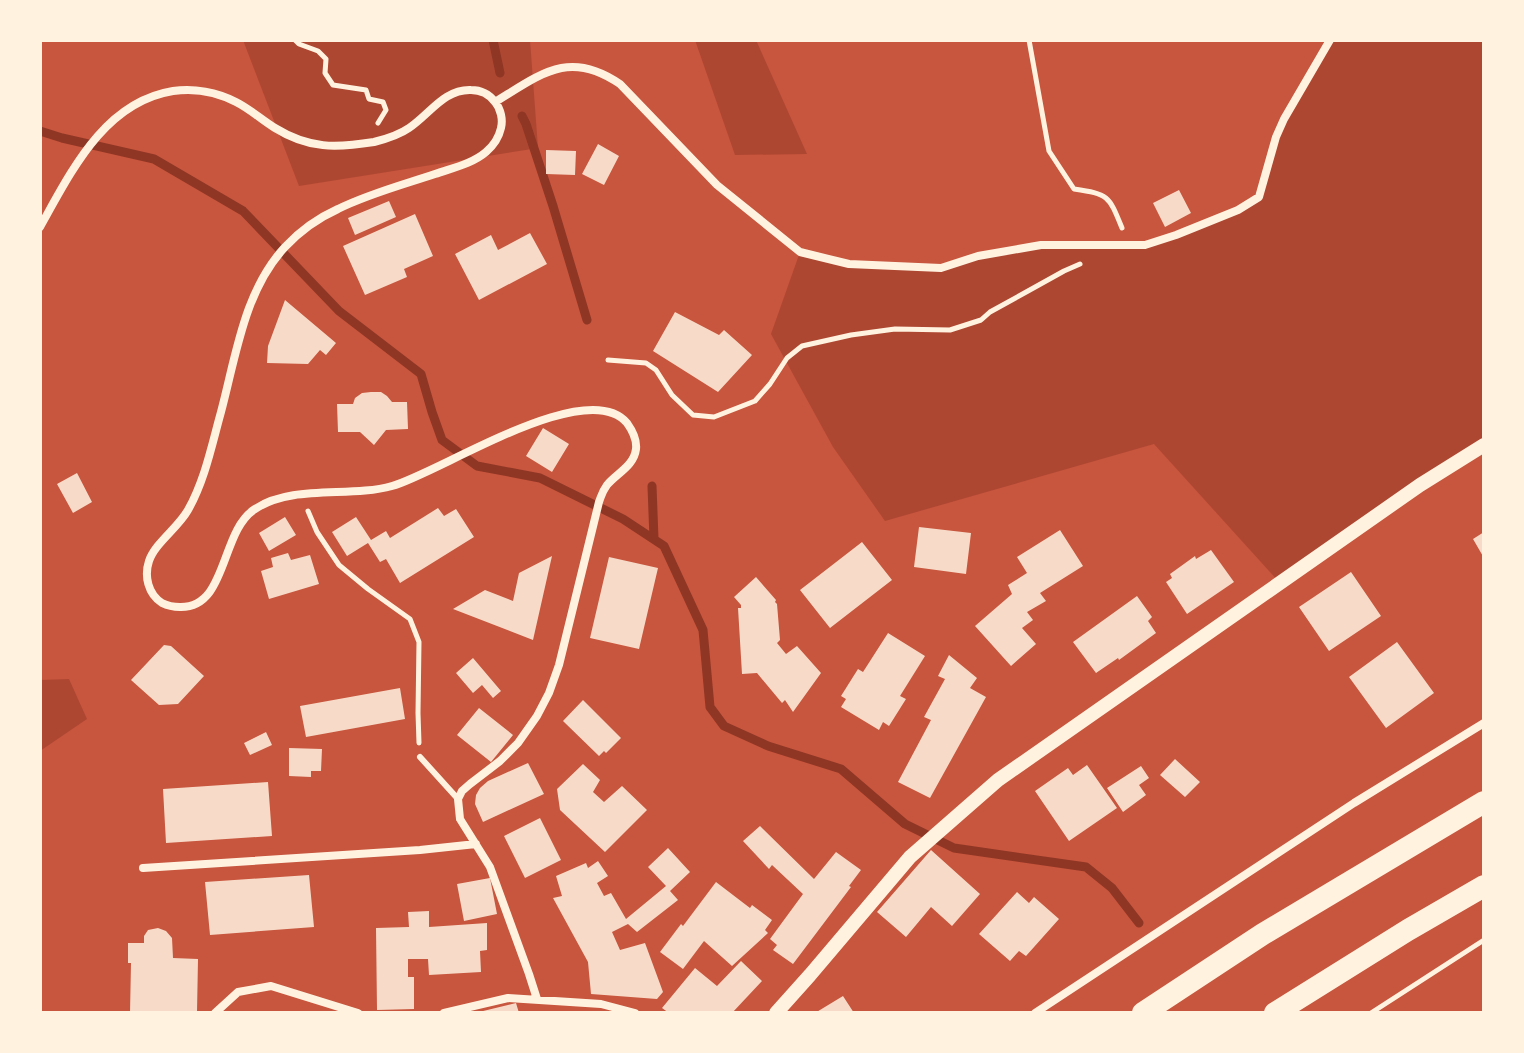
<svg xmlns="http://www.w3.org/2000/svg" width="1524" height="1053" font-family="'Crimson Pro',serif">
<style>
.green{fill:#ae4732}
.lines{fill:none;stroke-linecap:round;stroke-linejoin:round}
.stream{stroke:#8f3625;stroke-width:9}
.building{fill:#f7dbc8}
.path{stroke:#fff3e0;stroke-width:5}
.service{stroke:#fff3e0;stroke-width:6}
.minor{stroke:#fff3e0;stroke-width:8}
.tertiary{stroke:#fff3e0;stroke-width:14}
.motorway{stroke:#fff3e0;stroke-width:22}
</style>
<rect width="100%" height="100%" fill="#c8553d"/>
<path class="green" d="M 243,40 L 530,40 L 538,148 L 299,186 Z
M 695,40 L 756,40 L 807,154 L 735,155 Z
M 1330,40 L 1484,40 L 1484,445 L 1279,582 L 1154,444 L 885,521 L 833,447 L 771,334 L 800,252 L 849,264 L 941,268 L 1041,245 L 1145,245 L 1259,197 L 1276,138 Z
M 69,679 L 87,719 L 40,751 L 40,680 Z"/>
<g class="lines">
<path class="stream" d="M 493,40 L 500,73
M 522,116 L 526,124 L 553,206 L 587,320
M 40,131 L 62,138 L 154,159 L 243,211 L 339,311 L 421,374 L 432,412 L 442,440 L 477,466 L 540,478 L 623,519 L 664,546 L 703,630 L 710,707 L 724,726 L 768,746 L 841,769 L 905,824 L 954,848 L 1086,867 L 1112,888 L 1139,923
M 652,486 L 654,539"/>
</g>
<path class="building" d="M 598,144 L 619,156 L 604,185 L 582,174 Z
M 546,150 L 576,151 L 575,175 L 546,174 Z
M 1179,190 L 1191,213 L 1165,227 L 1153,203 Z
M 389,201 L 396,217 L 355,235 L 348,218 Z
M 415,214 L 433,256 L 404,269 L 407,277 L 365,295 L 343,246 Z
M 530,233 L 547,264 L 479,300 L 455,254 L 491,235 L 498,250 Z
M 285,300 L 336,343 L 326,355 L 320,350 L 308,364 L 267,363 L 268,346 Z
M 675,312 L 719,335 L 724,330 L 752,355 L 718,392 L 653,351 Z
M 371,392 L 381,392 L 387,396 L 392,402 L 407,402 L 408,429 L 386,430 L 374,445 L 360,432 L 338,432 L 337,404 L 353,404 L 355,398 L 362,393 Z
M 543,428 L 569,444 L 552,472 L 526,456 Z
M 77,473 L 92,502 L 73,513 L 57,484 Z
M 438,508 L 444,516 L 456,509 L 474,537 L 400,583 L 386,559 L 380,562 L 368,543 L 347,556 L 332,532 L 356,517 L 371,540 L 386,531 L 390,538 Z
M 285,517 L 296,535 L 269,551 L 259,533 Z
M 919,527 L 971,533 L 966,574 L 914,567 Z
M 1060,530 L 1083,566 L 1040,593 L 1046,601 L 1027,612 L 1033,620 L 1022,628 L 1036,644 L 1011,666 L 975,626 L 1012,594 L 1008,585 L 1027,573 L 1017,557 Z
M 1484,532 L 1484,558 L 1473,539 Z
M 862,542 L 892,580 L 830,628 L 800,590 Z
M 1211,550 L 1234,582 L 1187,614 L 1166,582 L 1172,578 L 1170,574 L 1195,556 L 1196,559 Z
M 288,553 L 291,560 L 310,555 L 319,584 L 269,599 L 261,571 L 273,567 L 271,558 Z
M 552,556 L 533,640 L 453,609 L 485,590 L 513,601 L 519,573 Z
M 609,557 L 658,568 L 639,649 L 590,638 Z
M 1351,572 L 1381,616 L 1329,651 L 1299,607 Z
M 756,577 L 776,600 L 775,602 L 777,604 L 780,640 L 777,643 L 786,654 L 797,646 L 821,673 L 793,712 L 785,700 L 782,703 L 757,673 L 742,674 L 738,608 L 741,608 L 741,605 L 734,597 Z
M 1137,596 L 1152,617 L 1148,621 L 1156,633 L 1119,660 L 1118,658 L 1096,673 L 1073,642 Z
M 888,633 L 925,656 L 900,696 L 906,699 L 889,726 L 883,722 L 879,730 L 841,707 L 846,699 L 841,696 L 858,669 L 863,672 Z
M 1397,642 L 1434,693 L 1386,728 L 1349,677 Z
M 164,645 L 171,646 L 204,676 L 178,704 L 159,705 L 131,680 Z
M 949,655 L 977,678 L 970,688 L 986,697 L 930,798 L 898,782 L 931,720 L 924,717 L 945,679 L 938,676 Z
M 473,658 L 501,691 L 493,698 L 482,685 L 473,693 L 456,673 Z
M 400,688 L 405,719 L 306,737 L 300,706 Z
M 583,700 L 621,738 L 606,753 L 604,751 L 599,756 L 563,721 Z
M 479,708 L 513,735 L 491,762 L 457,735 Z
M 266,732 L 272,745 L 250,755 L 244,743 Z
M 289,748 L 322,749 L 321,771 L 311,771 L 311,777 L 289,776 Z
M 1175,759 L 1200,782 L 1185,797 L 1160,775 Z
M 528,763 L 544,794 L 483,822 L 475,804 L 476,795 L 480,788 L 488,781 Z
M 583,764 L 600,780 L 593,792 L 604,802 L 622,786 L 647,810 L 605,852 L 560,810 L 557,789 Z
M 1087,765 L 1117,808 L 1069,841 L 1035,791 L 1068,768 L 1073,775 Z
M 1141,766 L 1149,778 L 1139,785 L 1146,795 L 1123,812 L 1107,788 Z
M 268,782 L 272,836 L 166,843 L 163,789 Z
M 540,818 L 561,860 L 525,878 L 504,836 Z
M 760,826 L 814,879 L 836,852 L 861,870 L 849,886 L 851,887 L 793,964 L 773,950 L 777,945 L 770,939 L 803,894 L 772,865 L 769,869 L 743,841 Z
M 668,848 L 690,872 L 670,891 L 678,900 L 637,932 L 628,924 L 612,932 L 620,950 L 645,943 L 663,992 L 657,999 L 591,994 L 588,962 L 553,898 L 562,896 L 556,876 L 586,863 L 588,868 L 598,861 L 608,876 L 597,883 L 604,896 L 611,893 L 626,919 L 666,886 L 648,867 Z
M 931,850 L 980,894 L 952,926 L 931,907 L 906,937 L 877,912 Z
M 309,875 L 314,927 L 210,935 L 205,882 Z
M 490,878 L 497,914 L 464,921 L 457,884 Z
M 716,882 L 750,908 L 752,905 L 772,920 L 765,930 L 768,933 L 732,966 L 704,941 L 683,969 L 660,952 L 681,924 L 683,926 Z
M 1017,892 L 1029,903 L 1034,897 L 1059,919 L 1026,956 L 1019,951 L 1010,961 L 979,934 Z
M 429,911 L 429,927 L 487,923 L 487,950 L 480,951 L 481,972 L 429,975 L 428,959 L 408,959 L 408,977 L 414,977 L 414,1009 L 377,1010 L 376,928 L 409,927 L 408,912 Z
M 158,928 L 166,931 L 172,938 L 173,958 L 198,959 L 197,1012 L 130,1013 L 131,963 L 128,963 L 128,943 L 144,943 L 144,936 L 148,930 Z
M 741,961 L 762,981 L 732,1013 L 669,1013 L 662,1008 L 695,968 L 717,986 Z
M 843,996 L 854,1013 L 815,1013 Z
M 516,1003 L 519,1013 L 479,1013 L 479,1012 Z"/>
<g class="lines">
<path class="path" d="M 295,40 L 299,44 L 318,51 L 326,59 L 325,73 L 333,85 L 366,90 L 369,99 L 383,102 L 386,110 L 378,123
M 1029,40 L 1049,151 L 1074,189 C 1109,194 1109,196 1122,228
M 608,360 L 646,363 L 656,370 L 672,395 L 693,415 L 714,417 L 755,401 L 770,384 L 787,358 L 802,346 L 851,335 L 895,329 L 950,330 L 981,320 L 990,312 L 1028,291 L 1064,271 L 1080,264
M 308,511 L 317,532 L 339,565 L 368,589 L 410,619 L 419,642 L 418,713 L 419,743
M 1371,1013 L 1484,940"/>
<path class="service" d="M 420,757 L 458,799"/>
<path class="minor" d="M 495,102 C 541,74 569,49 620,84 L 717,185 L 800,252 L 849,264 L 941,268 L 978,256 L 1041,245 L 1145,245 L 1176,235 L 1238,210 L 1259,197 L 1276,137 L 1284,119 L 1330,40
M 40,227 C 71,172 104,102 173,91 C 194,88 217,92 236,102 C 250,109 262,120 275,128 C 309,149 336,148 374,142 C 386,139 399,135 409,128 C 430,114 444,89 471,90 C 481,90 489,94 495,102 C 501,109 503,120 501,128 C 499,137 493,146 486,152 C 472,164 452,168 435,174 C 402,185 368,194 338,209 C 318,218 299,232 285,247 C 244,291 236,356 221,412 C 212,444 205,480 188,510 C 178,528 155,543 149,561 C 144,576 148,594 162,603 C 168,606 173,607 180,607 C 228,608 220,531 255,509 C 293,484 350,498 392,486 C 439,473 587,375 627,423 C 632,430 637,440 636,449 C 634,466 617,473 607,485 C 602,492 602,494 599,502 L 559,665 L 549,693 L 537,716 L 518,743 L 500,761 L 470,784 L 462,791 L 458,799 L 460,819 L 490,867 L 529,974 L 537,999
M 143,868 L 420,850 L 476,844
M 215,1013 L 238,992 L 271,986 L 358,1013
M 444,1013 L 508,998 L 601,1004 L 635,1013
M 1035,1013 L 1354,803 L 1484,723"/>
<path class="tertiary" d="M 776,1013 L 810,975 L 910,857 L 998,780 L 1420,485 L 1484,445"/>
<path class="motorway" d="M 1143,1013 L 1263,934 L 1484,802
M 1275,1013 L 1408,930 L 1484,886"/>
</g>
<rect width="1524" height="1053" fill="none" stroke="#fff3e0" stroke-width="84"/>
</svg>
